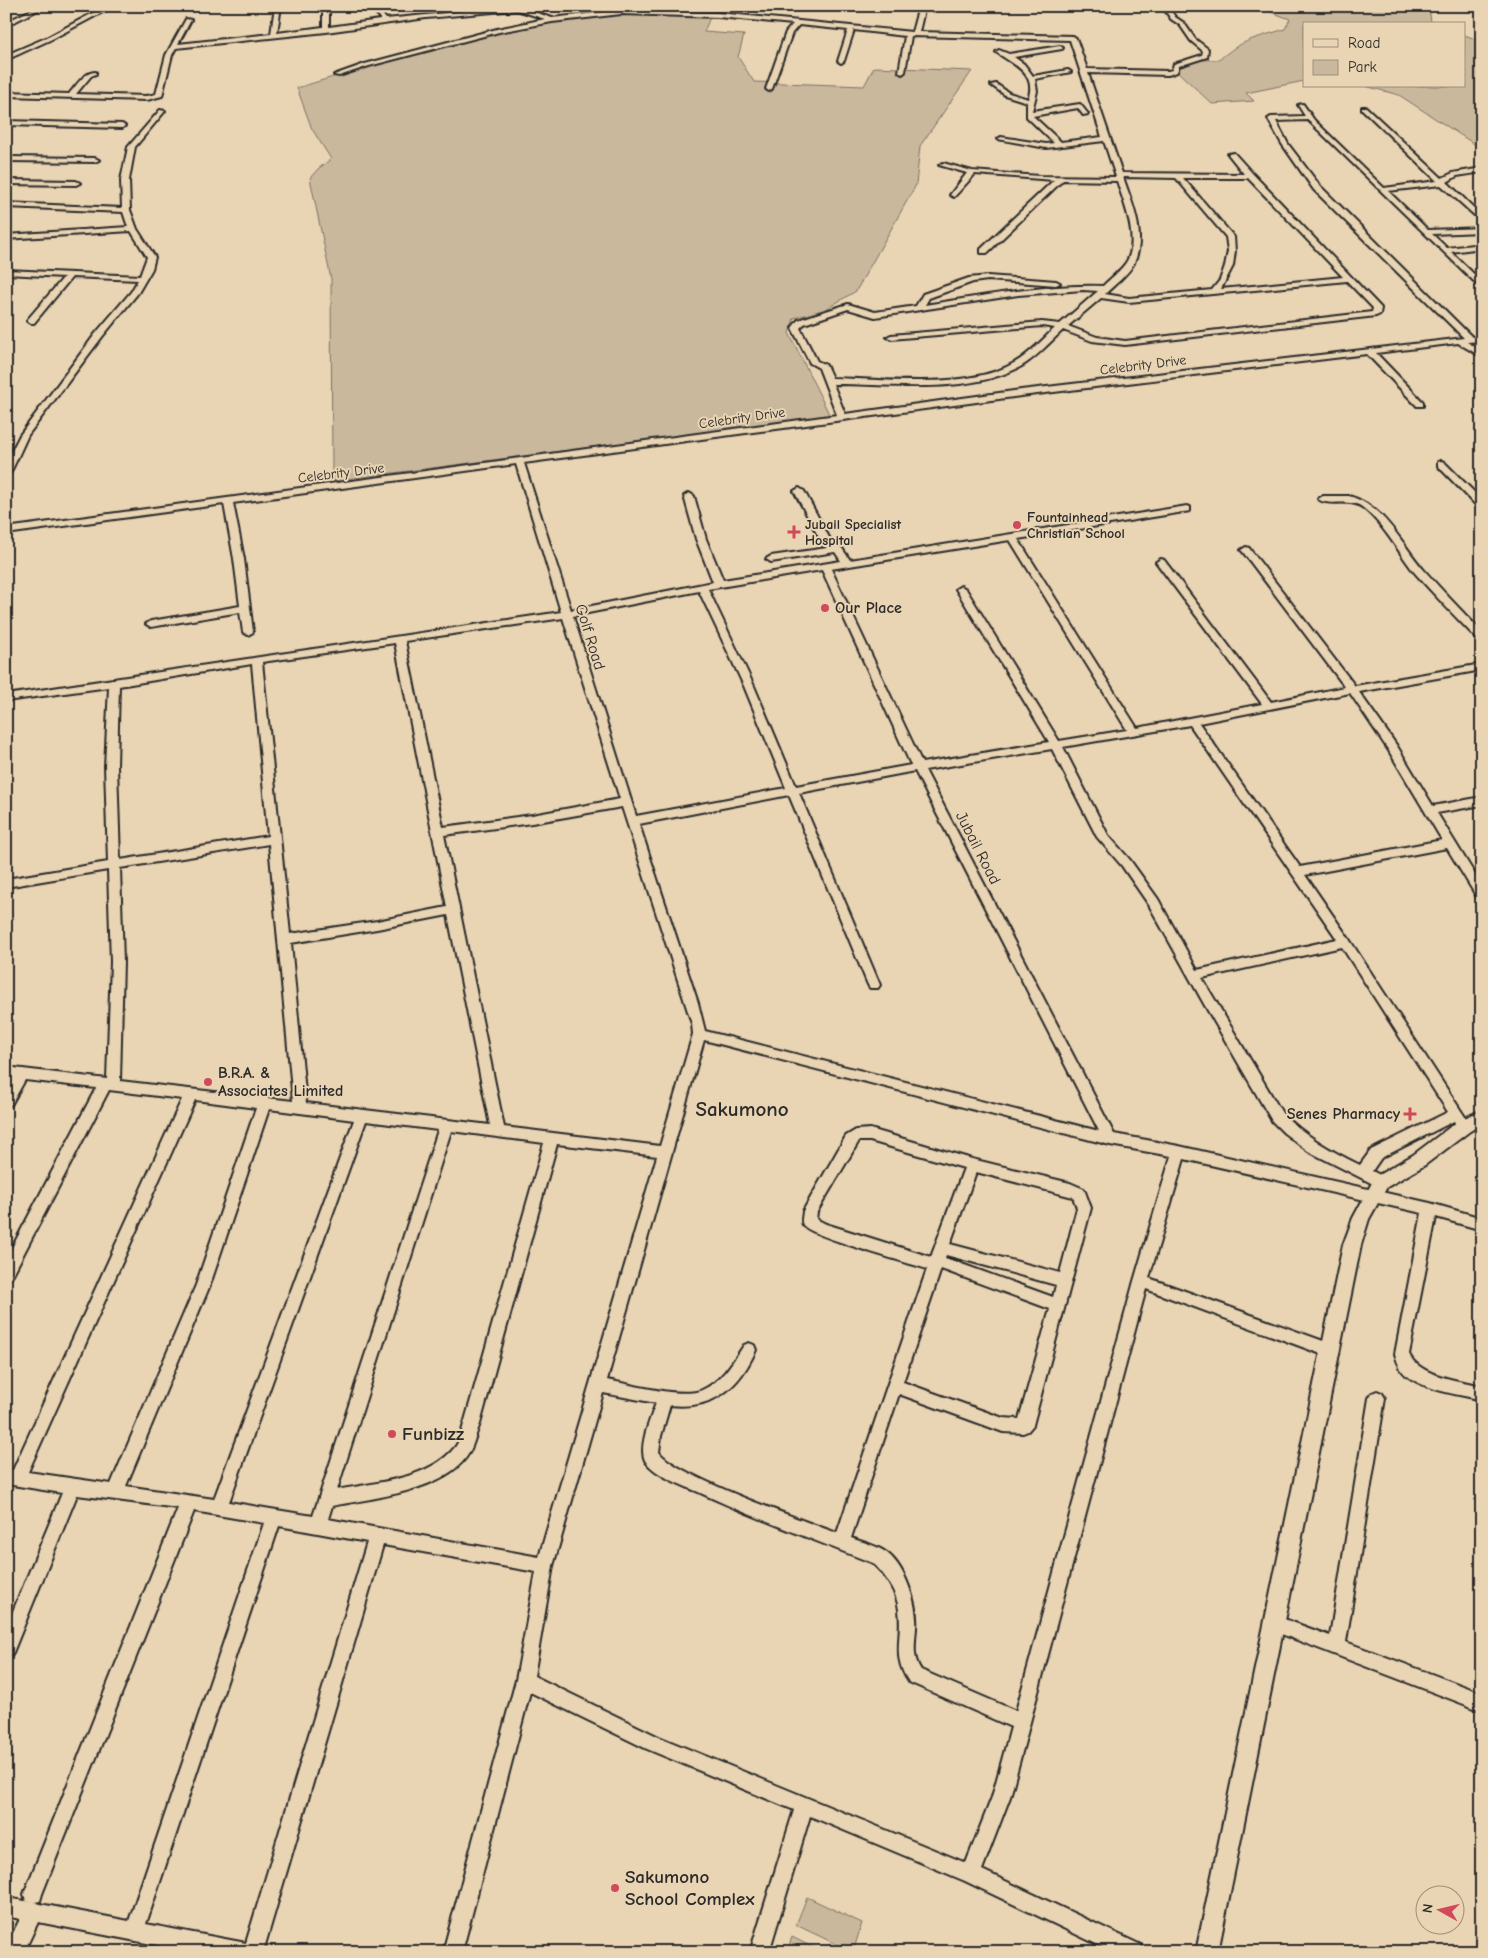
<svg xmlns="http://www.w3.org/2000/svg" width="1488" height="1958" font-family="'Comic Neue',sans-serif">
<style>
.green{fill:#cab89d;stroke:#7a7264}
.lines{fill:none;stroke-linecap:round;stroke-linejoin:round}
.minor-casing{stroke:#2b2b2b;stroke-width:4}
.tertiary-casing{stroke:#2b2b2b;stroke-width:4}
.minor{fill:#e9d4b3;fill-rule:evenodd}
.tertiary{fill:#e9d4b3;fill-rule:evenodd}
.poi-dot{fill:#d1495b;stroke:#e9d4b3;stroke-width:2}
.labels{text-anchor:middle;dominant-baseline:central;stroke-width:4;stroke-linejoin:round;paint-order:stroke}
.far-street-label{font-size:14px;fill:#2b2b2b;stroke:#e9d4b3}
.far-poi-label{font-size:14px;font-weight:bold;fill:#2b2b2b;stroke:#e9d4b3;text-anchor:start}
.poi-label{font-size:16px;font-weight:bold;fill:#2b2b2b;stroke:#e9d4b3;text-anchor:start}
.street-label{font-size:16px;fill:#2b2b2b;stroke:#e9d4b3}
.near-poi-label{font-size:19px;font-weight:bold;fill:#2b2b2b;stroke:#e9d4b3;text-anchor:start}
.district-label{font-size:21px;font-weight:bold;fill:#2b2b2b;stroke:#e9d4b3}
</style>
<rect width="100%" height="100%" fill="#e9d4b3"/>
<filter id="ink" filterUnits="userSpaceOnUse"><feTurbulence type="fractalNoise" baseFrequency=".02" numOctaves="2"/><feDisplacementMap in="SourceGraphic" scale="10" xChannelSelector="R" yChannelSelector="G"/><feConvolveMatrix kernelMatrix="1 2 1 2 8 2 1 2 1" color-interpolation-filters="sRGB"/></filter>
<g filter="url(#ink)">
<path class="green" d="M 1226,6 L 1429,6 L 1431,22 L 1435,24 L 1304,24 L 1304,81 L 1246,93 L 1254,101 L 1212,104 L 1176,70 C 1190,60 1203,59 1219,60 C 1242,39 1257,38 1285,29 L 1290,19 L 1268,11 Z
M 651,14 L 710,17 L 704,32 L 744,35 L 738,57 L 754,82 L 864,86 L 874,67 L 972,71 L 920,146 L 916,185 L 856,291 L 826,309 L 794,318 L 789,333 L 830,416 L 332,481 L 331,279 L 310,178 L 318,169 L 331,159 L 312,129 L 297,88 C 389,60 486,29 582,18 C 605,15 628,16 651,14 Z
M 1464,35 L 1482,41 L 1482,149 L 1399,95 L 1365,86 L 1464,86 Z
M 807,1897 L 862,1923 L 853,1952 L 796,1925 Z
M 792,1937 L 822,1952 L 787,1952 Z"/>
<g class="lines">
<g class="minor-casing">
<path id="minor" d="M 106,6 L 114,6 L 52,39 L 6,60 L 6,55 L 48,37 Z
M 275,6 L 281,6 L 277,33 L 323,27 L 323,6 L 329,6 L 329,27 L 380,20 L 380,17 L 373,10 L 373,6 L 379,6 L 379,10 L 386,19 L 517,6 L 552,18 L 621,10 L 718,13 L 912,32 L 919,6 L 925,6 L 919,32 L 1073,36 L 1076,38 L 1087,69 L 1168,71 L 1172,70 L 1174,64 L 1202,55 L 1203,51 L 1191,41 L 1180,25 L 1171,19 L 1162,6 L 1168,6 L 1175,17 L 1184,23 L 1195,39 L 1208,49 L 1207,57 L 1179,66 L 1177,72 L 1168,75 L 1088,73 L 1122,173 L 1244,174 L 1228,154 L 1234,153 L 1253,174 L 1381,308 L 1380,314 L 1376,316 L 1125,345 L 1092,341 L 1063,330 C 1050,342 1035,359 1020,367 C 967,395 891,384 833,384 L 845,414 L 1021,390 L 1464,338 L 1314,190 L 1282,144 L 1268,119 L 1271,117 L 1305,116 L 1298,105 L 1303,104 L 1314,120 L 1384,188 L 1437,181 L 1362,109 L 1362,107 L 1366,107 L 1442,178 L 1453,173 L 1482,168 L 1482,172 L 1457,176 L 1447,182 L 1482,216 L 1482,222 L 1441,185 L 1388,191 L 1428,230 L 1482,228 L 1482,232 L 1432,234 L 1447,248 L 1482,244 L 1482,248 L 1451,252 L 1482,282 L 1482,289 L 1308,120 L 1276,121 L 1288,144 L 1320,186 L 1472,337 L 1482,336 L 1482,341 L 1467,342 L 1482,351 L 1482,357 L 1458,343 L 1376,353 L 1423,402 L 1423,406 L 1417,406 L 1367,354 L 1021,396 L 524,463 L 571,610 L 713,582 L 696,539 L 684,496 L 689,493 L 694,496 L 706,539 L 723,580 L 841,561 L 835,552 L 771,562 L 766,559 L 771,556 L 827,548 L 823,545 L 794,491 L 799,488 L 804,491 L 832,543 L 841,547 L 850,560 L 1187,506 L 1190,507 L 1190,511 L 1018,539 L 1137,728 L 1262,704 L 1156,562 L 1161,559 L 1164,560 L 1271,702 L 1345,687 L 1243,552 L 1241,550 L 1246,547 L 1249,548 L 1355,686 L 1482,664 L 1482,670 L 1359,692 L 1397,746 L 1433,806 L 1482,797 L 1482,805 L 1437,813 L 1482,886 L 1482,900 L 1478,899 L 1447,848 L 1305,875 L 1349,939 L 1471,1126 L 1469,1130 C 1460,1133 1458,1128 1454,1121 L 1381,1158 L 1372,1171 L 1386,1178 L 1388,1182 L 1386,1186 L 1381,1188 L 1308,1151 L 1284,1133 L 1272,1121 L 1204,1004 L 1149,905 L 1122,866 L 1097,837 L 1052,749 L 925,770 L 1114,1134 L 1179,1146 L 1430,1203 L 1482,1218 L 1482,1230 L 1436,1217 L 1409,1354 C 1418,1376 1461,1381 1482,1386 L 1482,1400 C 1458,1394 1426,1391 1406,1375 C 1400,1370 1397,1361 1395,1354 L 1422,1213 L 1184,1159 L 1149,1278 L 1337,1346 L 1339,1351 L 1337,1356 L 1332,1358 L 1146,1289 L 1010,1797 L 982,1870 L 1141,1945 L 1143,1952 L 1113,1952 L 965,1881 L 810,1816 L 769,1952 L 750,1952 L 794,1810 L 647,1749 L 530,1692 L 462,1952 L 443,1952 L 516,1680 L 536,1572 L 383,1545 L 263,1952 L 193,1952 L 38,1922 L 24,1952 L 6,1952 L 7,1945 L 20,1919 L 6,1916 L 6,1898 L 31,1902 L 26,1901 L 24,1894 L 178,1508 L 77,1495 L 12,1655 L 6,1657 L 6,1628 L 62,1493 L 6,1484 L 6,1469 L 13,1470 L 182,1099 L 109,1090 L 11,1278 L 6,1280 L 6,1259 L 96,1088 L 25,1080 L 11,1105 L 6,1106 L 6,1089 L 12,1078 L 6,1077 L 6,1067 L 107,1079 L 111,962 L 108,870 L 6,887 L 6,879 L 108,862 L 105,766 L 109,687 L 6,701 L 6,695 L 561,612 L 516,464 L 233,503 L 244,559 L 253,632 L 248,635 L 243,632 L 240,612 L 151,627 L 146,624 L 151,621 L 240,606 L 234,559 L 224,504 L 6,534 L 6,528 L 837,415 L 819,368 L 810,363 L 792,328 L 798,320 L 848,304 L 875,312 L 916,306 L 923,294 L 969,278 L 988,276 L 1056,281 L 1060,283 L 1056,285 L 988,280 L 973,282 L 929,298 L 925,305 C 984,296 1043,284 1103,286 C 1110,279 1119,272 1125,264 C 1141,243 1124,203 1117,181 L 1063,180 L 987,253 L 981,253 L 981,249 L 1054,180 L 975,174 L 954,197 L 950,195 L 967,173 L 939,165 L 943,163 L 972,171 L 1039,176 L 1116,177 L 1104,141 L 1046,148 L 998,139 L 1001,137 L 1046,144 L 1054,143 L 1027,117 L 1027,102 L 1005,95 L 991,85 L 996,84 L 1009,93 L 1028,99 C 1038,73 1012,64 996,52 L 999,50 L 1009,54 L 1060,46 L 1063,48 L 1062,49 L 1014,57 L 1024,64 L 1033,76 L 1068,70 L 1071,72 L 1035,79 L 1037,91 L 1032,111 L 1080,104 L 1088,114 L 1083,115 L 1078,108 L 1033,116 L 1061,142 L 1102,137 L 1070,40 L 911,36 L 905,72 L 902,74 L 899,72 L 905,36 L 854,30 L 844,61 L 841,63 L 838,61 L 848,30 L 799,25 L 792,33 L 772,89 L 769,91 L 766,89 L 786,32 L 793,24 L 718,17 L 621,14 L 552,22 L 499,32 L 369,66 L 339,76 L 334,75 L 365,64 L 497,29 L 545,19 L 517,10 L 426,18 L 326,32 L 176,48 L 172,55 L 162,96 L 147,100 L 6,96 L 6,92 L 69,94 C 77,85 84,72 96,72 L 96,74 L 91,76 L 76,94 L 147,96 L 156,94 L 166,55 L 186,19 L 191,20 L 178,44 L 271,34 ZM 1123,177 L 1176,178 L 1226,237 L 1228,251 L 1225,266 L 1220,280 L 1212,290 L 1129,298 L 1105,294 C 1113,286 1129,274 1134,263 C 1147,236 1132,203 1123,177 ZM 1183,178 L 1248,178 L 1343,277 L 1221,289 L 1233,266 L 1235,251 L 1234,237 ZM 1347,281 L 1373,308 L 1372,312 L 1125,341 L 1097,337 L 1068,326 L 1101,298 L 1129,302 ZM 1083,290 L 1098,291 L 1060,324 L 1042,322 L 891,335 L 887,337 L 891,339 L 1042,326 L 1055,328 C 1042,340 1029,355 1014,363 C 969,390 883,379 832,378 L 826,365 L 817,361 L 800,328 L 804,324 L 848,309 L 875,317 L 1018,295 ZM 1010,540 L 1127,730 L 1059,741 L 966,589 L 961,586 L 956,589 L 1049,742 L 922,763 L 831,569 ZM 822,570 L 911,765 L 796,786 L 754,686 L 708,589 ZM 699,591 L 744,686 L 786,788 L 636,816 L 573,616 ZM 563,618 L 620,799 L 532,815 L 443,827 L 405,641 ZM 395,643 L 447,907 L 377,921 L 290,934 L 262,662 ZM 252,664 L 268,836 L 120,860 L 117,766 L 119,686 ZM 1350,693 L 1389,751 L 1442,840 L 1300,867 L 1199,723 ZM 1190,725 L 1337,939 L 1197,970 L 1158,899 L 1130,860 L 1108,835 L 1063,747 ZM 915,771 L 1099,1131 L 705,1031 L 698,1003 L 639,824 L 789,795 L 868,985 L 870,988 L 878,988 L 880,985 L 799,793 ZM 622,807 L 692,1024 L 693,1034 L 660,1146 L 504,1127 L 444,835 L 532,823 ZM 269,844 L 293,1101 L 120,1081 L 123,962 L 120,868 ZM 448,915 L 490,1125 L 306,1103 L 291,943 L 377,929 ZM 1342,947 L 1448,1112 L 1371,1150 L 1360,1165 C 1331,1151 1305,1136 1282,1113 L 1202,978 ZM 704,1040 L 1110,1145 L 1171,1156 L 1134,1281 L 1016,1711 L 921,1670 C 912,1657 915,1643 916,1628 C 918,1605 905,1564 884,1551 C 875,1545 862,1542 851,1538 L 899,1394 L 1003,1432 L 1023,1433 L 1028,1431 L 1033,1425 L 1091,1208 L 1084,1189 L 1070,1183 L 972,1159 L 870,1129 L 856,1130 L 846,1136 L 803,1211 C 803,1215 800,1223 804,1226 C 814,1237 906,1262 927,1269 L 837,1533 C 804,1521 674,1475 659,1452 L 661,1436 L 670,1405 C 713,1410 739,1388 756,1350 L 754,1345 L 749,1343 L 744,1345 C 733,1362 721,1382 702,1390 C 683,1399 628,1384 607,1380 ZM 195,1100 L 256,1108 L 196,1285 L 111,1484 L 28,1472 ZM 269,1109 L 354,1120 L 214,1499 L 126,1486 L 210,1285 ZM 366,1121 L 438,1130 L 313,1516 L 229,1502 ZM 451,1131 L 544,1143 L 464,1424 C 462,1431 460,1440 456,1446 C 430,1480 376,1482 337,1490 ZM 859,1141 L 870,1141 L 964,1168 L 931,1257 L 826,1224 L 816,1219 L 817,1212 ZM 557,1144 L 657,1156 L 539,1557 L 328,1519 L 332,1506 C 372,1498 447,1491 469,1453 C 474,1444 476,1433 480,1424 ZM 976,1172 L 1073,1197 L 1077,1208 L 1060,1273 L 950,1244 ZM 946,1255 L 1056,1285 L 1053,1297 L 945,1258 ZM 941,1269 L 1050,1309 L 1019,1419 L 1003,1418 L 903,1382 ZM 603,1393 L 656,1403 C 651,1417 637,1449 646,1462 C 657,1476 680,1484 696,1491 C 754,1518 814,1540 873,1563 C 886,1576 897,1592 899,1610 C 903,1638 891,1656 909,1682 L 1011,1727 L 992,1797 L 966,1863 L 659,1737 L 534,1676 L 553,1566 ZM 194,1511 L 264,1523 L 129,1921 L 40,1904 L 35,1902 L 40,1901 L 42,1894 ZM 279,1526 L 367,1542 L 246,1943 L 146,1924 Z
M 33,9 L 38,10 L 6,26 L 6,22 Z
M 160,110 L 165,111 L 135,147 L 129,180 L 130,210 L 137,229 L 155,257 L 152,269 L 138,293 L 102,337 L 28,435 L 11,472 L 6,475 L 6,462 L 20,435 L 96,333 L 131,292 L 138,280 L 72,277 L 34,323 L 31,323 L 27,321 L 28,319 L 64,277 L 6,274 L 6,270 L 140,276 L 147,257 L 131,231 L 6,239 L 6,235 L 128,227 L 123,212 L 6,207 L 6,203 L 122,208 L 121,180 L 128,147 Z
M 6,121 L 122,124 L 125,126 L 122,128 L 6,125 Z
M 6,157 L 95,158 L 99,160 L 95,162 L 6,161 Z
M 6,180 L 76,181 L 80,183 L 76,185 L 6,184 Z
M 1441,461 L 1444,462 L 1482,500 L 1482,509 L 1479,508 L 1438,466 L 1438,462 Z
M 1349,496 C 1385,506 1401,544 1424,570 C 1442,591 1462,611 1482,632 L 1482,641 L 1478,640 C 1457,618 1435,596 1415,573 C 1399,553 1383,523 1362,507 C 1349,498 1328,507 1318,499 L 1323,496 Z
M 1377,1391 L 1382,1393 L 1385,1398 L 1346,1642 L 1482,1693 L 1482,1711 L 1276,1632 L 1270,1630 L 1268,1624 L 1270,1618 L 1276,1616 L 1330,1636 L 1369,1398 L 1372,1393 Z"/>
</g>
<g class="tertiary-casing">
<path id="tertiary" d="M 1482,1110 L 1482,1124 L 1470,1131 L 1425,1165 L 1387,1187 L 1369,1219 L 1361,1245 L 1218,1952 L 1196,1952 L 1343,1245 L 1353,1218 L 1375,1177 L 1413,1155 L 1458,1121 Z"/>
</g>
<use href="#minor" class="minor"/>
<use href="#tertiary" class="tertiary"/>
</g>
</g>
<g class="poi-dot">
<circle cx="1017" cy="525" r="5"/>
<path d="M791.5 524.5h5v5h5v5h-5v5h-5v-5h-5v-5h5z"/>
<circle cx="825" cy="608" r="5"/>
<circle cx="208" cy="1082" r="5"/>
<path d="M1407.5 1106.5h5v5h5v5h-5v5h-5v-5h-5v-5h5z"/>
<circle cx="392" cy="1434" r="5"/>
<circle cx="615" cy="1888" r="5"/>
</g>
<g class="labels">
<g class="far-street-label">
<text transform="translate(1143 365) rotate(-7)">Celebrity Drive</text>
<text transform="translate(742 418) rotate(-8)">Celebrity Drive</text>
<text transform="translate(341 473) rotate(-7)">Celebrity Drive</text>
</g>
<g class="far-poi-label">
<text x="1027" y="517">Fountainhead<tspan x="1027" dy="16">Christian School</tspan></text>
<text x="805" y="524">Jubail Specialist<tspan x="805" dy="16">Hospital</tspan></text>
</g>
<g class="poi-label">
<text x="835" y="608">Our Place</text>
<text x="218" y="1073">B.R.A. &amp;<tspan x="218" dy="18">Associates Limited</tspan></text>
<text x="1400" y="1114" text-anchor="end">Senes Pharmacy</text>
</g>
<g class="street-label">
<text transform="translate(590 637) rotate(73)">Golf Road</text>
<text transform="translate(978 848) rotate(63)">Jubail Road</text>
</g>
<g class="near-poi-label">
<text x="402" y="1434">Funbizz</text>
<text x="625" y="1877">Sakumono<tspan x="625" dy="22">School Complex</tspan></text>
</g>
<g class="district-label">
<text x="742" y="1109">Sakumono</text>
</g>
</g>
<rect width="1488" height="1958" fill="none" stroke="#e9d4b3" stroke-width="25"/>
<rect x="12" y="12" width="1463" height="1933" fill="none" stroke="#2b2b2b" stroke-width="2" filter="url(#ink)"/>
<rect x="1303" y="22" width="162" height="65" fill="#e9d4b3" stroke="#9d907d"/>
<rect x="1313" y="39" width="25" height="8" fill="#e9d4b3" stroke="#9d907d"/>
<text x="1348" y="48" font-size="15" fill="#2b2b2b">Road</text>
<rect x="1313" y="60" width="25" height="15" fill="#cab89d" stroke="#9d907d"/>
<text x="1348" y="72" font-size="15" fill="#2b2b2b">Park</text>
<g transform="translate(1440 1910) rotate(278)"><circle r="24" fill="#e9d4b3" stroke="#9d907d"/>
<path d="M0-4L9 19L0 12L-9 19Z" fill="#d1495b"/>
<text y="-8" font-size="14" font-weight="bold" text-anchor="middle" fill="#2b2b2b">N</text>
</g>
</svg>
